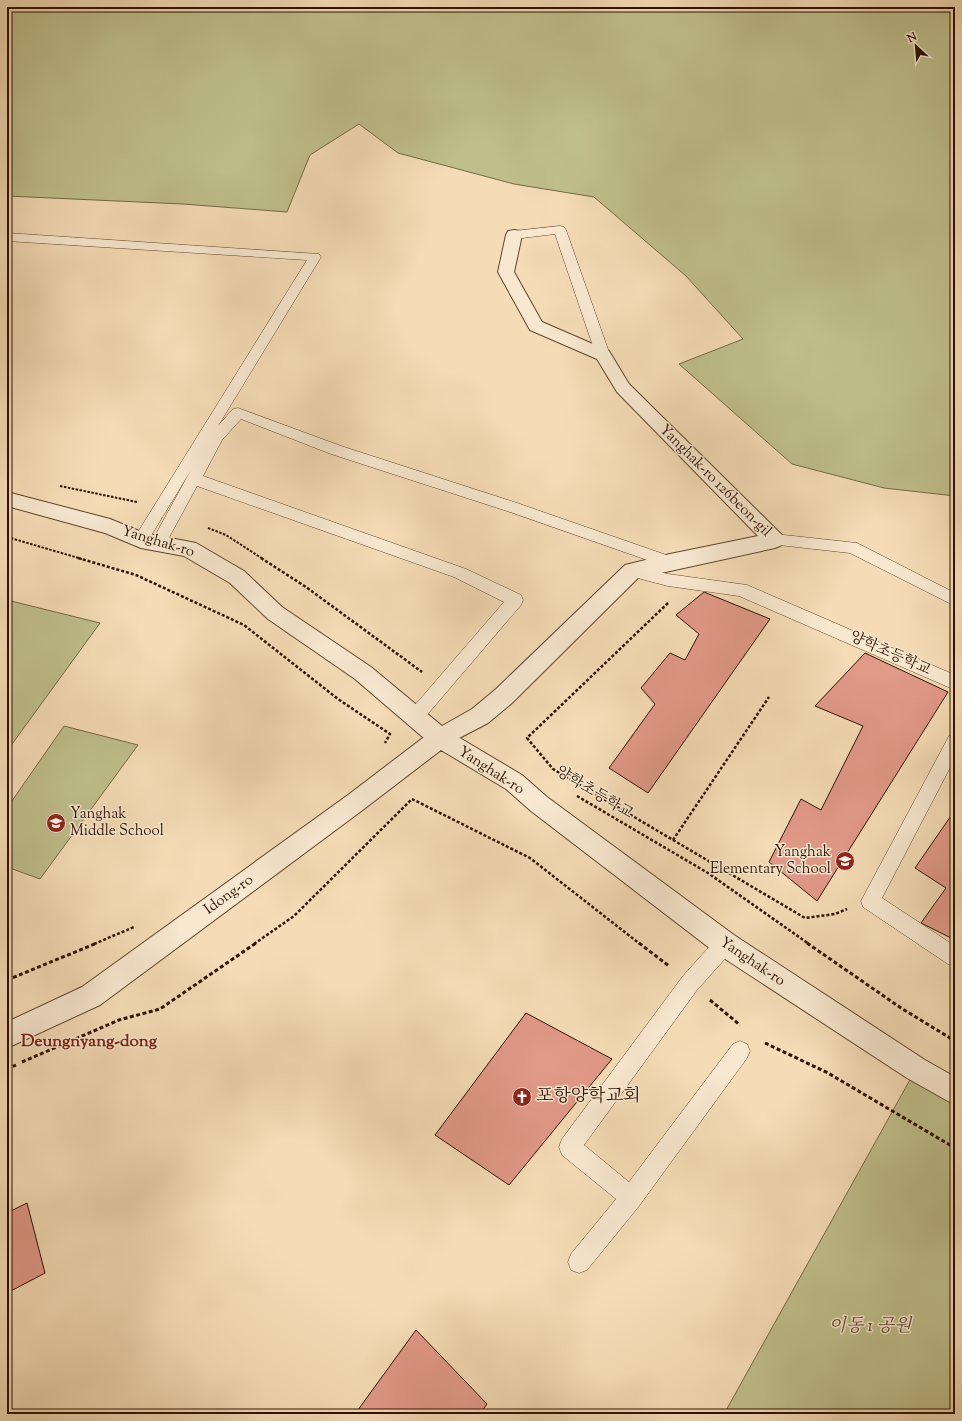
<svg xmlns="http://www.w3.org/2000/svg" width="962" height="1421" font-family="'Sorts Mill Goudy','Noto Serif KR',serif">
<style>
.green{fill:#bfbf8c;stroke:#766846}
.building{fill:#e19988;stroke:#2e1101}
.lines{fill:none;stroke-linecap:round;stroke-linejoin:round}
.service-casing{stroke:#60442e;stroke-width:1}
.minor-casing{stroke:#60442e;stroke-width:2}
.tertiary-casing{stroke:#60442e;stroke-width:2}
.path-far2{stroke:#2e1101;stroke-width:2;stroke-dasharray:2.5 1.5;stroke-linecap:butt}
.path-far1{stroke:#2e1101;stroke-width:2.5;stroke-dasharray:3 2;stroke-linecap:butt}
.path{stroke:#2e1101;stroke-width:3;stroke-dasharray:4 2.5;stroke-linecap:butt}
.service{fill:#f8e8d0;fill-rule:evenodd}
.minor{fill:#f8e8d0;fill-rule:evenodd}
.tertiary{fill:#f8e8d0;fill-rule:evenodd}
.labels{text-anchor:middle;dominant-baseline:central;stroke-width:3;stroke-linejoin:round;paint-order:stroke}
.street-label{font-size:15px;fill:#2e1101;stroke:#f8e8d0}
.poi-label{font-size:15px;fill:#2e1101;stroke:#f8e8d0;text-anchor:start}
.quarter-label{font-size:17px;font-weight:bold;fill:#7a1f14;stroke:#f8e8d0}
.near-poi-label{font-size:18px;fill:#2e1101;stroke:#f8e8d0;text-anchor:start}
.near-park-label{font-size:18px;font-style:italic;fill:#614e32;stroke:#f8e8d0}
</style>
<rect width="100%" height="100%" fill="#f5dcb6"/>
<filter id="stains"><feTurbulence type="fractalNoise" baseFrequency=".005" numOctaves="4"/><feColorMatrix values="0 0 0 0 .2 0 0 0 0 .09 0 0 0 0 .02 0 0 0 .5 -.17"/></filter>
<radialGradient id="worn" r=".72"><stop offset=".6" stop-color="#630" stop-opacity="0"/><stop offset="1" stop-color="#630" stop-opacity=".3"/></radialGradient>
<path class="green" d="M 7,7 L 955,7 L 955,496 L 884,488 L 792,464 L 679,364 L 743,339 L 686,276 L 594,197 L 514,184 L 398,153 L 359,124 L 310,155 L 287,212 L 183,204 L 7,196 Z
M 7,600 L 100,623 L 7,751 Z
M 64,726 L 138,745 L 40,879 L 7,867 L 7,808 Z
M 916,1069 L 955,1092 L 955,1414 L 724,1414 Z"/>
<path class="building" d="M 704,592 L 770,619 L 648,793 L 609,768 L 655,704 L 641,688 L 670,653 L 685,660 L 699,634 L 676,615 Z
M 865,653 L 948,692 L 817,901 L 769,862 L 801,799 L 821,810 L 863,726 L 815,706 Z
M 955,810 L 955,940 L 921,923 L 946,888 L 915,868 Z
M 526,1013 L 612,1059 L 509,1185 L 435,1135 Z
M 27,1203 L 45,1273 L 7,1293 L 7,1213 Z
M 416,1330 L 487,1404 L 480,1414 L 355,1414 Z"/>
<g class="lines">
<g class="service-casing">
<path id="service" d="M 560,226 L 564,227 L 566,230 L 610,355 L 608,358 L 603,360 L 598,358 L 596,355 L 555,234 L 514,239 L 510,238 L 508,235 L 510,232 L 514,231 Z
M 7,233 L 319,254 L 321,257 L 218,426 L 233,409 L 238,408 L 341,446 L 517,503 L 675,558 L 678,562 L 675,566 L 670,568 L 507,511 L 331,454 L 241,419 L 222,440 L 203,476 L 466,569 L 521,595 L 523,600 L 521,605 L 421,722 L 415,724 L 409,722 L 406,717 L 409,712 L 504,602 L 454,577 L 197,486 L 164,547 L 159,549 L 154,547 L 151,543 L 191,470 L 146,544 L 141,546 L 136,544 L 133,540 L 307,260 L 7,241 Z
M 775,534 L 857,543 L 955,593 L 955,606 L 850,553 L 770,544 L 767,540 L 770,536 Z
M 632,565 L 668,574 L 747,585 L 955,675 L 955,690 L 739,596 L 668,586 L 626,575 L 624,571 L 626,567 Z
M 955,733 L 955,758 L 882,898 L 955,946 L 955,967 L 948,964 L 863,907 L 861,901 L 949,736 Z
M 725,935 L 732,937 L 735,944 L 732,951 L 697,990 L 584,1145 L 629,1182 L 733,1044 L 740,1041 L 747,1044 L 750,1051 L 747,1058 L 639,1206 L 587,1270 L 579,1273 L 571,1270 L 568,1262 L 571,1254 L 616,1199 L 562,1155 L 559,1147 L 562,1139 L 683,976 L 718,937 Z"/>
</g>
<g class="minor-casing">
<path id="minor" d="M 514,230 L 520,231 L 522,235 L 514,272 L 542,322 L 609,351 L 629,384 L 782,535 L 785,540 L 782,545 L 775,548 L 638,578 L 512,703 L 488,723 L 440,748 L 432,745 L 355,679 L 268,619 L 230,583 L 184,556 L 141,548 L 105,533 L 7,506 L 7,492 L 110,519 L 144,533 L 196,543 L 244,571 L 282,607 L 371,667 L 442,726 L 472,709 L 496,689 L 625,565 L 670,554 L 758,536 L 617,392 L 597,359 L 530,330 L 498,272 L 506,235 L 508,231 Z"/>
</g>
<g class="tertiary-casing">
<path id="tertiary" d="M 440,728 L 448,731 L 522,775 L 547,797 L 734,935 L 925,1060 L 955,1077 L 955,1105 L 907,1078 L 716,953 L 531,811 L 506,789 L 441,750 L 364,809 L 100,1005 L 7,1048 L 7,1022 L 82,987 L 348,795 L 432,731 Z"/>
</g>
<path class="path-far2" d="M 60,486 L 137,502
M 208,528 L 226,535 L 263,559
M 7,537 L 82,559"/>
<path class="path-far1" d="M 78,558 L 136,575 L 244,625 L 338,699 L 390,734 L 385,743
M 261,558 L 306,587 L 422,672
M 668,603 L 527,738 L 553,769 L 805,918 L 835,914 L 847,909
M 577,796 L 708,873 L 809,944
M 673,840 L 769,697
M 94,944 L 134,927
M 254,944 L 294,916 L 412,799 L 530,858 L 640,944"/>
<path class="path" d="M 639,943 L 669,966
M 807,943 L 901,1008 L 955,1041
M 7,980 L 97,943
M 710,1000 L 740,1025
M 765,1043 L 828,1073 L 955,1148
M 22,1062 L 119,1020 L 160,1009 L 256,943
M 7,1069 L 16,1065"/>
<use href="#service" class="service"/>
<use href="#minor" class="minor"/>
<use href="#tertiary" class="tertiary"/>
</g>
<defs>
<g id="school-disc" transform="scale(1)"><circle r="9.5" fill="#8f2418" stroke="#f8e8d0"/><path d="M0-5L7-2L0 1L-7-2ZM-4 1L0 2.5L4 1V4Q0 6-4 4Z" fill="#fff"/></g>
<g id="church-disc" transform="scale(1)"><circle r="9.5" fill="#8f2418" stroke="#f8e8d0"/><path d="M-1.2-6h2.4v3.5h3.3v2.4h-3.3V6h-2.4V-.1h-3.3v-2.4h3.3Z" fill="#fff"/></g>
</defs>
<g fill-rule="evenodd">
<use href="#school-disc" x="56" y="823"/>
<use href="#school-disc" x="845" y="861"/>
<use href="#church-disc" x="522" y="1097"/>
</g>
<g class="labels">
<g class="street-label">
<text transform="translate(715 481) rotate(45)">Yanghak-ro 126beon-gil</text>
<text transform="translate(158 542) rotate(17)">Yanghak-ro</text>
<text transform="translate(890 654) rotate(24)">양학초등학교</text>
<text transform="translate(491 771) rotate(33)">Yanghak-ro</text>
<text transform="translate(594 793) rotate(31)">양학초등학교</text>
<text transform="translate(229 895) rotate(-36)">Idong-ro</text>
<text transform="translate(752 962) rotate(34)">Yanghak-ro</text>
</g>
<g class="poi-label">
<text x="70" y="814">Yanghak<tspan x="70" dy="17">Middle School</tspan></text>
<text x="831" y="852" text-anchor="end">Yanghak<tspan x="831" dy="17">Elementary School</tspan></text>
</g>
<g class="quarter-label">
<text x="89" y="1042">Deungnyang-dong</text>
</g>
<g class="near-poi-label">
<text x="536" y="1097">포항양학교회</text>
</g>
<g class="near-park-label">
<text x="870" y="1327">이동 1 공원</text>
</g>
</g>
<rect width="962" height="1421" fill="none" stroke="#f5dcb6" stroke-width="24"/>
<rect x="8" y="8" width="946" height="1405" fill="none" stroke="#2e1101" stroke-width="2"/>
<rect x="12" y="12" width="938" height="1397" fill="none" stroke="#2e1101"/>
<g transform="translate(916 46) rotate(334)" stroke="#f8e8d0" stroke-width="3" paint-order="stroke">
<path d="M0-3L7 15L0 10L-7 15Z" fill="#2e1101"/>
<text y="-6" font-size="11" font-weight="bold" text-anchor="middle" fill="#2e1101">N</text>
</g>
<rect width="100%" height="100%" filter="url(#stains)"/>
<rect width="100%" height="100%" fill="url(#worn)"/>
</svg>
